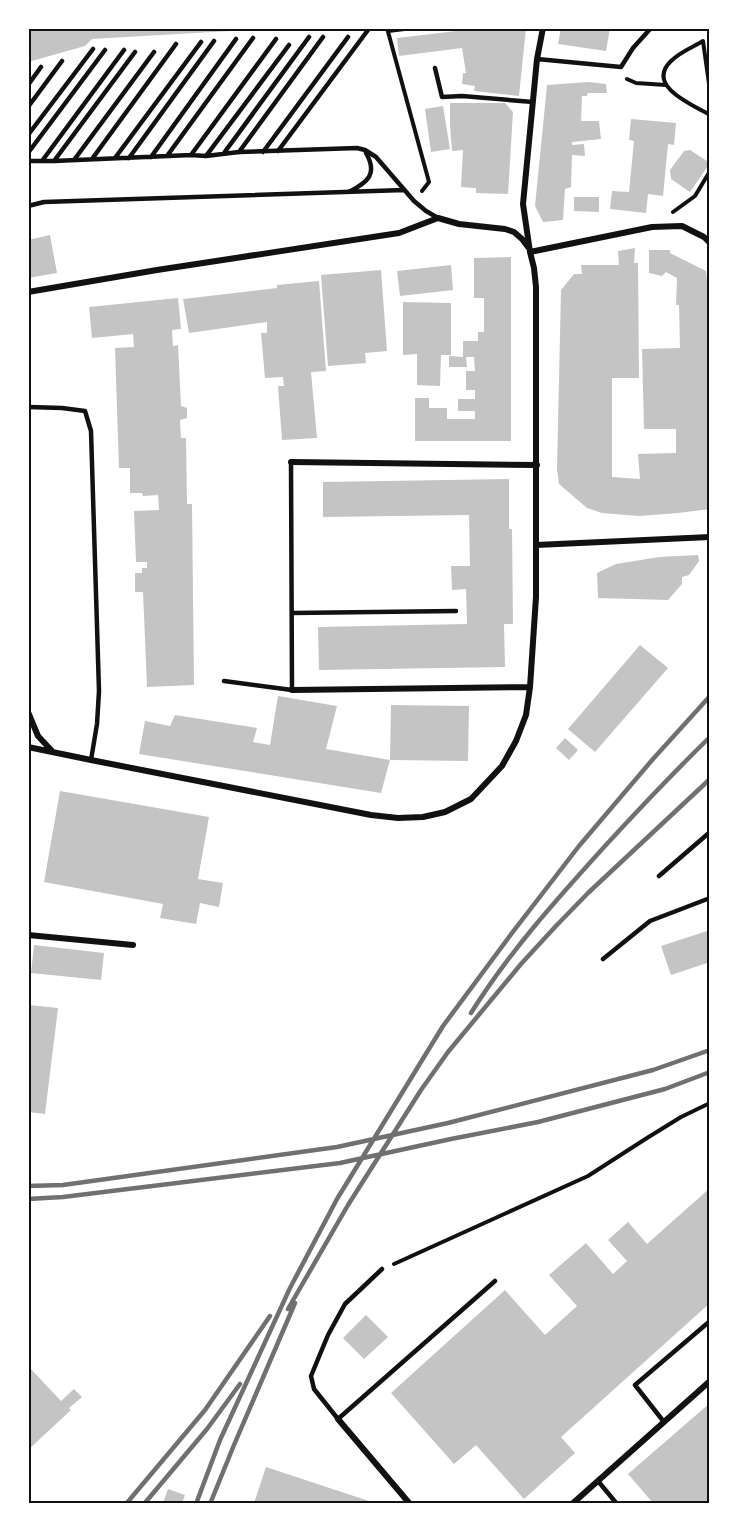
<svg xmlns="http://www.w3.org/2000/svg" width="738" height="1532" font-family="'Varela Round',sans-serif">
<style>
.building{fill:#c4c4c4}
.lines{fill:none;stroke-linecap:round;stroke-linejoin:round}
.path{stroke:#111;stroke-width:4}
.service{stroke:#111;stroke-width:4.5}
.minor{stroke:#111;stroke-width:6}
.rail{stroke:#707070;stroke-width:4.5}
.neatline{fill:none;stroke:#111;stroke-width:2}
</style>
<rect width="100%" height="100%" fill="#fff"/>
<path class="building" d="M 28,28 L 247,28 L 247,30 L 92,39 L 85,46 L 28,62 Z
M 482,28 L 526,28 L 519,96 L 474,91 L 475,86 L 462,84 L 463,73 L 466,73 L 462,48 L 399,56 L 397,38 Z
M 561,28 L 610,28 L 606,51 L 558,44 Z
M 588,82 L 606,84 L 607,93 L 588,93 L 587,96 L 582,96 L 581,121 L 599,121 L 601,139 L 572,142 L 572,145 L 584,144 L 585,156 L 572,155 L 571,187 L 565,189 L 563,220 L 543,222 L 535,206 L 547,85 Z
M 450,103 L 505,103 L 513,112 L 508,194 L 476,193 L 476,188 L 461,187 L 463,150 L 452,151 L 450,125 Z
M 443,106 L 450,149 L 431,152 L 425,109 Z
M 631,119 L 676,123 L 674,145 L 668,144 L 663,196 L 648,194 L 646,213 L 610,209 L 612,191 L 629,192 L 634,141 L 629,140 Z
M 690,150 L 710,163 L 690,192 L 671,179 L 670,170 L 684,151 Z
M 574,197 L 599,197 L 599,212 L 574,211 Z
M 50,235 L 57,273 L 28,278 L 28,240 Z
M 635,248 L 634,263 L 638,263 L 639,378 L 612,378 L 612,477 L 640,479 L 638,454 L 676,453 L 676,429 L 644,429 L 642,349 L 680,348 L 679,305 L 676,305 L 677,278 L 666,272 L 662,276 L 649,273 L 649,250 L 670,250 L 670,253 L 706,271 L 710,310 L 710,509 L 678,513 L 639,516 L 602,513 L 587,508 L 559,484 L 557,469 L 561,290 L 574,274 L 582,274 L 581,265 L 619,265 L 618,251 Z
M 511,257 L 511,441 L 415,441 L 415,398 L 429,398 L 429,408 L 447,408 L 447,419 L 475,419 L 475,411 L 458,411 L 458,399 L 475,399 L 475,390 L 466,390 L 466,371 L 475,371 L 474,357 L 466,357 L 467,367 L 449,367 L 449,356 L 463,357 L 463,341 L 478,341 L 478,332 L 484,332 L 484,298 L 474,298 L 474,258 Z
M 451,265 L 453,290 L 400,296 L 397,271 Z
M 381,270 L 387,351 L 365,353 L 366,363 L 328,366 L 321,275 Z
M 319,281 L 326,371 L 311,372 L 317,438 L 282,440 L 278,386 L 284,386 L 283,377 L 265,378 L 261,333 L 267,333 L 267,322 L 189,333 L 183,299 L 277,288 L 277,285 Z
M 178,298 L 181,329 L 172,330 L 173,346 L 178,345 L 181,406 L 187,408 L 187,418 L 180,420 L 181,438 L 186,438 L 187,504 L 192,504 L 194,685 L 147,687 L 143,592 L 135,592 L 135,573 L 142,573 L 142,568 L 147,568 L 147,562 L 136,562 L 134,511 L 159,510 L 158,495 L 143,496 L 142,493 L 130,493 L 130,468 L 119,468 L 115,348 L 134,347 L 133,334 L 92,338 L 89,307 Z
M 403,302 L 451,303 L 451,355 L 441,355 L 440,386 L 417,385 L 417,354 L 403,355 Z
M 509,479 L 509,529 L 512,529 L 513,624 L 504,624 L 505,667 L 319,670 L 318,627 L 467,624 L 466,589 L 452,590 L 451,566 L 470,566 L 469,515 L 323,517 L 323,482 Z
M 698,555 L 699,561 L 689,575 L 682,577 L 682,584 L 668,600 L 598,598 L 597,573 L 616,564 L 659,557 Z
M 640,645 L 668,668 L 595,752 L 568,729 Z
M 278,696 L 337,706 L 326,749 L 390,760 L 381,793 L 139,754 L 145,721 L 170,726 L 175,715 L 257,728 L 253,742 L 270,745 Z
M 391,705 L 469,706 L 468,761 L 390,760 Z
M 565,738 L 578,750 L 569,760 L 556,748 Z
M 60,791 L 209,817 L 198,879 L 223,883 L 219,907 L 200,903 L 196,924 L 160,918 L 163,904 L 44,882 Z
M 710,930 L 710,962 L 671,975 L 661,946 Z
M 34,945 L 104,953 L 101,980 L 31,973 Z
M 29,1005 L 58,1008 L 45,1114 L 28,1112 Z
M 710,1188 L 710,1303 L 561,1437 L 575,1453 L 524,1499 L 476,1445 L 454,1464 L 391,1393 L 505,1290 L 545,1335 L 577,1306 L 549,1275 L 586,1243 L 613,1274 L 627,1261 L 608,1240 L 628,1222 L 647,1244 Z
M 366,1315 L 388,1337 L 364,1359 L 343,1338 Z
M 28,1366 L 61,1401 L 74,1389 L 82,1397 L 69,1408 L 71,1410 L 28,1450 Z
M 710,1403 L 710,1503 L 653,1503 L 628,1474 Z
M 266,1467 L 375,1503 L 254,1503 Z
M 168,1489 L 185,1495 L 182,1503 L 163,1503 Z"/>
<g class="lines">
<path class="path" d="M 387,28 L 429,182 L 422,191
M 388,31 L 413,28
M 627,79 L 636,83 L 666,85
M 710,91 L 703,41 C 693,47 680,52 671,61 C 645,86 693,105 710,115
M 673,212 L 695,196 L 710,171
M 394,1264 L 588,1176 L 647,1138 L 681,1117 L 710,1103"/>
<path class="service" d="M 537,59 L 621,67 L 633,48 L 651,28
M 435,68 L 442,97 L 462,96 L 533,102
M 28,85 L 41,67
M 28,107 L 62,61
M 28,135 L 93,49
M 278,151 L 368,30
M 239,152 L 323,37
M 263,152 L 348,37
M 28,153 L 105,50
M 224,153 L 309,37
M 191,155 L 276,39
M 167,156 L 253,38
M 206,156 L 289,45
M 151,157 L 236,39
M 115,158 L 201,42
M 129,158 L 214,41
M 92,159 L 176,44
M 74,160 L 154,52
M 28,161 L 54,161 L 191,155 L 206,156 L 239,152 L 357,148 L 365,150 L 376,157 L 414,201 L 426,211 L 438,218
M 42,161 L 124,50
M 54,161 L 135,52
M 349,192 C 368,182 378,174 366,153
M 28,206 L 44,202 L 404,190
M 28,407 L 62,408 L 85,411 L 91,431 L 99,691 L 97,724 L 91,760
M 292,613 L 456,611
M 224,681 L 292,690 L 291,462
M 659,876 L 710,832
M 603,959 L 650,921 L 710,898
M 382,1269 L 345,1304 L 328,1335 L 311,1376 L 314,1389 L 338,1419 L 495,1281
M 664,1422 L 635,1385 L 710,1321
M 598,1481 L 617,1504"/>
<path class="minor" d="M 530,252 L 652,227 L 682,226 L 704,237 L 710,243
M 28,292 L 157,270 L 399,233 L 438,218 L 459,224 L 505,229 L 514,232 L 522,239 L 528,247
M 291,462 L 537,465
M 536,545 L 710,537
M 292,690 L 530,687
M 28,712 L 38,736 L 52,751
M 28,747 L 91,760 L 371,815 L 398,818 L 423,817 L 445,812 L 471,799 L 502,766 L 516,741 L 526,715 L 530,687 L 536,597 L 536,287 L 534,268 L 530,252 L 523,204 L 537,59 L 543,28
M 28,935 L 133,945
M 338,1419 L 410,1504
M 572,1504 L 710,1381"/>
<path class="rail" d="M 471,1013 C 509,952 557,899 605,846 C 639,809 674,772 710,737
M 28,1186 L 63,1185 L 337,1147 L 448,1123 L 653,1070 L 710,1050
M 28,1199 L 63,1197 L 340,1163 L 451,1139 L 538,1122 L 665,1089 L 710,1072
M 288,1309 L 348,1205 L 421,1090 L 448,1052 L 521,964 L 555,927 L 588,893 L 710,779
M 126,1504 L 205,1410 L 270,1316
M 144,1504 L 207,1429 L 240,1384
M 196,1504 L 220,1440 L 290,1288 L 337,1199 L 443,1026 L 509,937 L 579,846 L 653,759 L 710,696
M 210,1504 L 234,1445 L 295,1303"/>
</g>
<rect width="738" height="1532" fill="none" stroke="#ffffff" stroke-width="60"/>
<rect x="30" y="30" width="678" height="1472" class="neatline"/>
</svg>
